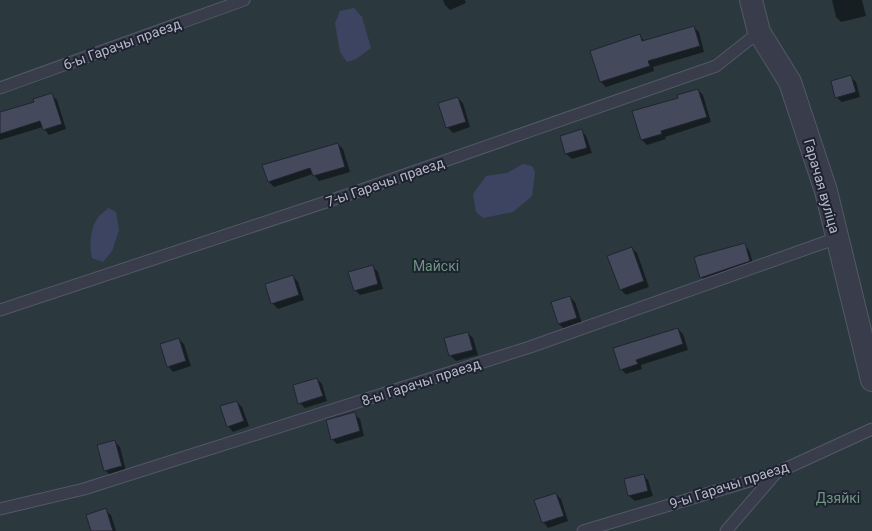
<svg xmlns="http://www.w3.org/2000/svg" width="872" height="531" font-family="Roboto,sans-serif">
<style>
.green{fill:#2b393f}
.water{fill:#3d4462}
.shadow{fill:#0007}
.building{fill:#45495c;stroke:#202432}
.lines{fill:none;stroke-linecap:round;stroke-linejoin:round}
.service-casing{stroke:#545866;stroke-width:13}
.minor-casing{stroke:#545866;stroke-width:24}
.service{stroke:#393d4b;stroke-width:11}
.minor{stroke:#393d4b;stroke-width:22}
.labels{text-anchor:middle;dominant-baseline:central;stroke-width:4;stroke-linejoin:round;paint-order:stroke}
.street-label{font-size:14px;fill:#b5b8c6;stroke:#1e2230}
.park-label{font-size:14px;fill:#6e9580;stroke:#1e2230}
</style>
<rect width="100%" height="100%" fill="#262a3a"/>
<path class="green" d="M 0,0 L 872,0 L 872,531 L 0,531 Z"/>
<path class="water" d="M 354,8 L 362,17 L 371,48 L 356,59 L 347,62 L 340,52 L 335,23 L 340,11 Z
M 523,164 L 532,166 L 535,172 L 532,196 L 513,212 L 483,218 L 476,212 L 473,194 L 486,176 L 507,173 Z
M 108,208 L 116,212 L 119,230 L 112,251 L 103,262 L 92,258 C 89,245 90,228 99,216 C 102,213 106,211 108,208 Z"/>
<path class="shadow" d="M 443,0 L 465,0 L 466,3 L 450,10 L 445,5 Z
M 832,0 L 862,0 L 866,16 L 841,22 L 836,17 Z
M 694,27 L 699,32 L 704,52 L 653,67 L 654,71 L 606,87 L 601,82 L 639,36 L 645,41 Z
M 851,77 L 856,82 L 860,97 L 842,102 L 836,97 Z
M 698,90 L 703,95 L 711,122 L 665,137 L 666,139 L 647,145 L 642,140 L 633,112 L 679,99 Z
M 51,95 L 57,100 L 66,129 L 49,135 L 44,129 L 43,127 L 0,140 L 0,113 L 35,102 Z
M 458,98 L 463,103 L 470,127 L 453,133 L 448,128 L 440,104 Z
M 581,130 L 586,136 L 592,153 L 572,159 L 566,154 L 561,136 Z
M 338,144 L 343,149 L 350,172 L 319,181 L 313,174 L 274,187 L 269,182 L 264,165 Z
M 744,245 L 749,250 L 754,266 L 707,282 L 701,277 Z
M 632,248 L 637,253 L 649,287 L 626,295 L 621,290 Z
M 372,266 L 378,272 L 383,289 L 360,295 L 355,290 Z
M 293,276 L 298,282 L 304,300 L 278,309 L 273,304 L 266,285 Z
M 570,297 L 575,302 L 582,323 L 564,329 L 559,324 Z
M 678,329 L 683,334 L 688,350 L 641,365 L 642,369 L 626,374 L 621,369 Z
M 468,333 L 473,338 L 478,355 L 456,361 L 451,356 L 446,339 Z
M 179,339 L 184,344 L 191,366 L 173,372 L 168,366 Z
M 317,379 L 322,384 L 327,401 L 305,408 L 300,403 Z
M 237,402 L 242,407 L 249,426 L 233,432 L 228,426 Z
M 354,414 L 360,419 L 364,436 L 337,444 L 332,439 Z
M 115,442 L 120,447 L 126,471 L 110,475 L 105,470 Z
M 643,475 L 648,480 L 653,496 L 635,501 L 629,496 L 625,480 Z
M 556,494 L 561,499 L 568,521 L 548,528 L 543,522 Z
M 105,510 L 111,515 L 116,531 L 92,531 Z"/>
<path class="building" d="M 694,26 L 700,46 L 648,61 L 650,66 L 600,82 L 590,51 L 640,34 L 642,41 Z
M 851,75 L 856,92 L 835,98 L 831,81 Z
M 698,89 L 707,117 L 661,131 L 662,134 L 641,140 L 632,111 L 678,98 L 677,95 Z
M 52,93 L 62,124 L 43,130 L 40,121 L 0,134 L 0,112 L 34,102 L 33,99 Z
M 458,97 L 466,122 L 446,128 L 438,103 Z
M 582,129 L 587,148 L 565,154 L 560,136 Z
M 338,143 L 345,167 L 313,176 L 310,168 L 268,182 L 262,165 Z
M 745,243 L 750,261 L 700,278 L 694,257 Z
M 632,247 L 644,281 L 620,290 L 607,256 Z
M 373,265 L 378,284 L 354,291 L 348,272 Z
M 293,275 L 299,295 L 271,304 L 265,284 Z
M 570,296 L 577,318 L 558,324 L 551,302 Z
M 678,328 L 683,344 L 636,360 L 638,364 L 620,370 L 613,348 Z
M 468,332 L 473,350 L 449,356 L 444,338 Z
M 179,338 L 186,361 L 167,367 L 160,344 Z
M 317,378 L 323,396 L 298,404 L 293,385 Z
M 237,401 L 244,421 L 227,427 L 220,406 Z
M 355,412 L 360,431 L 331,440 L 326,420 Z
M 115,440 L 122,466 L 104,471 L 97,445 Z
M 644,474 L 648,491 L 628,496 L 624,479 Z
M 556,493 L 564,516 L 542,523 L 534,500 Z
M 106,508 L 113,531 L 91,531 L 86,515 Z"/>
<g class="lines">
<g class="service-casing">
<path id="service" d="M 0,88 L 244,0
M 0,310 L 347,195 L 716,66 L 759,32
M 0,509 L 84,489 L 530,347 L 837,238
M 583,531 L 776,473 L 872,429
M 726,531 L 776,473"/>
</g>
<g class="minor-casing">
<path id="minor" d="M 751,0 L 759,32 L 790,82 L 826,191 L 872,380"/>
</g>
<use href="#service" class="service"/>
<use href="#minor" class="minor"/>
</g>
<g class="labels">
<g class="street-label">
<text transform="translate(122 44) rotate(-20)">6-ы Гарачы праезд</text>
<text transform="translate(385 182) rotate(-19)">7-ы Гарачы праезд</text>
<text transform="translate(822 186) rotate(74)">Гарачая вуліца</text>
<text transform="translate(421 382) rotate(-18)">8-ы Гарачы праезд</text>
<text transform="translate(729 485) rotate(-18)">9-ы Гарачы праезд</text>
</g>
<g class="park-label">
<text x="436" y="266">Майскі</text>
<text x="838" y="498">Дзяйкі</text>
</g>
</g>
</svg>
